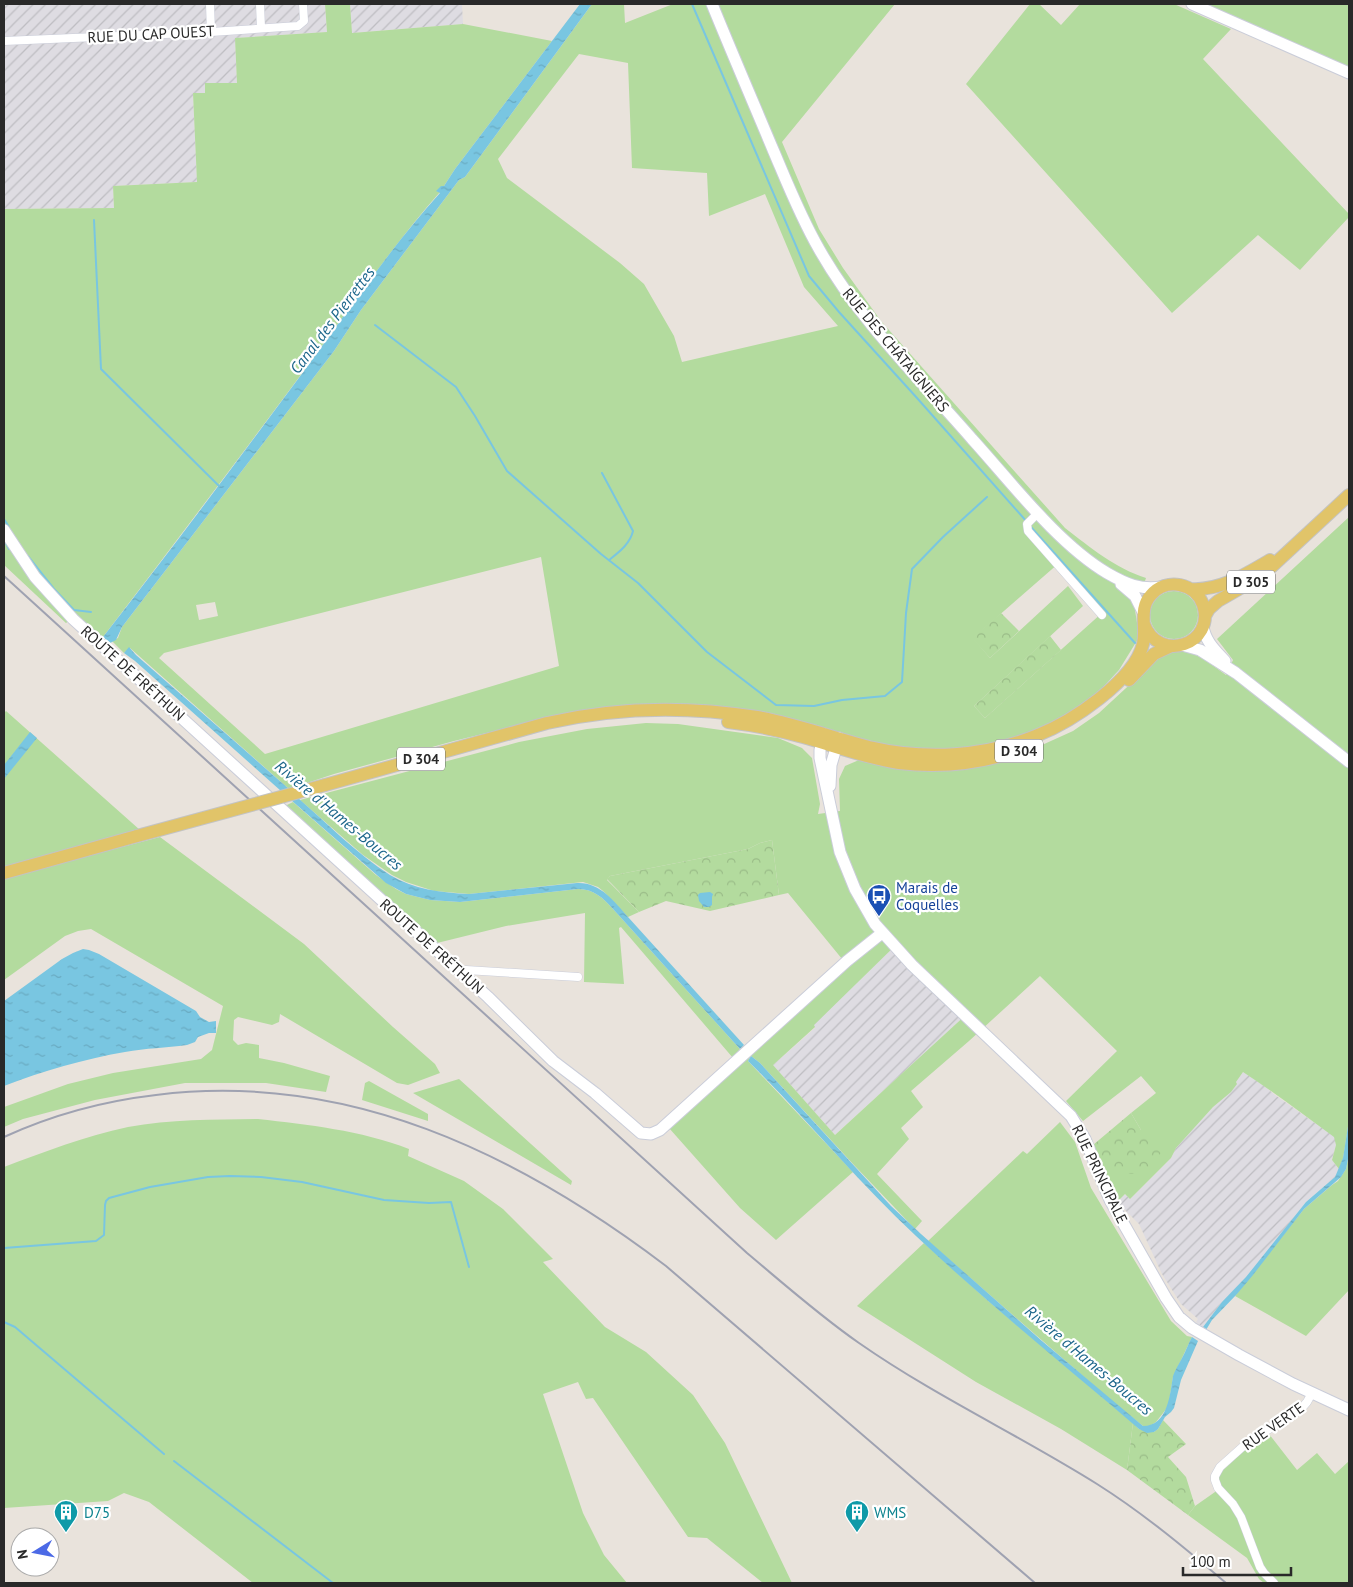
<svg xmlns="http://www.w3.org/2000/svg" width="1353" height="1587" font-family="'PT Sans',sans-serif">
<style>
.industrial{fill:url(#industrial-furrows)}
.grass{fill:#b3db9e;fill-rule:evenodd}
.forest{fill:url(#forest-crowns)}
.water{fill:url(#water-ripples)}
.lines{fill:none;stroke-linecap:round;stroke-linejoin:round}
.stream{stroke:#79c6e1;stroke-width:2}
.street-casing{stroke:#cacdd9;stroke-width:9}
.secondary-casing{stroke:#cacdd9;stroke-width:13}
.primary-casing{stroke:#c3c3c3;stroke-width:14}
.street{stroke:#fff;stroke-width:8}
.secondary{stroke:#fff;stroke-width:11}
.primary{stroke:#e1c469;stroke-width:12}
.rail{stroke:#9fa2b1;stroke-width:2}
.primary-bridge-casing{stroke:#c3c3c3;stroke-width:14;stroke-linecap:butt}
.primary-bridge{stroke:#e1c469;stroke-width:12}
.labels{text-anchor:middle;dominant-baseline:central;stroke-width:4.5;stroke-linejoin:round;paint-order:stroke}
.shield{fill:#fff;stroke:#696969;stroke-width:1}
.shield-label{font-size:14px;font-weight:bold;fill:#292929}
.street-label{font-size:15px;fill:#292929;stroke:#fff}
.transit-label{font-size:15px;fill:#164399;stroke:#fff;text-anchor:start}
.culture-label{font-size:15px;fill:#0d838f;stroke:#fff;text-anchor:start}
.water-label{font-size:16px;font-style:italic;fill:#1b658a;stroke:#fff}
</style>
<defs>
<pattern id="industrial-furrows" width="10" height="10" patternUnits="userSpaceOnUse" patternTransform="scale(1.25)"><rect width="10" height="10" fill="#dedce2"/><path d="M-1 1l2-2M0 10L10 0M9 11l2-2" fill="none" stroke="#bebdc2"/></pattern>
<pattern id="forest-crowns" width="20" height="18" patternUnits="userSpaceOnUse" patternTransform="scale(1.25)"><rect width="20" height="18" fill="#b3db9e"/><path d="M2 6a3 3 0 1 1 6 0M12 15a3 3 0 1 1 6 0" fill="none" stroke="#9abc88"/></pattern>
<pattern id="water-ripples" width="26" height="14" patternUnits="userSpaceOnUse" patternTransform="scale(1.25)"><rect width="26" height="14" fill="#79c6e1"/><path d="M2 4q2-2 4 0t4 0M15 11q2-2 4 0t4 0" fill="none" stroke="#69aac1"/></pattern>
</defs>
<rect width="100%" height="100%" fill="#e9e3dc"/>
<path class="industrial" d="M 4,4 L 325,4 L 327,32 L 235,38 L 237,83 L 205,83 L 205,93 L 193,93 L 197,182 L 113,186 L 114,208 L 4,209 Z
M 350,4 L 462,4 L 463,24 L 352,33 Z
M 899,942 L 925,972 L 969,1012 L 835,1135 L 773,1065 L 815,1028 L 813,1025 Z
M 1243,1072 L 1263,1085 L 1275,1095 L 1335,1137 L 1336,1145 L 1332,1160 L 1339,1169 L 1335,1177 L 1306,1202 L 1246,1278 L 1222,1302 L 1203,1327 L 1196,1322 L 1198,1319 L 1181,1304 L 1162,1274 L 1139,1224 L 1117,1202 L 1125,1194 L 1130,1199 L 1171,1158 L 1176,1148 L 1213,1107 L 1231,1092 L 1237,1083 L 1236,1082 Z"/>
<path class="grass" d="M 325,4 L 350,4 L 352,33 L 463,24 L 552,41 L 455,169 L 444,186 L 437,191 L 440,192 C 388,251 344,317 297,380 C 233,466 168,552 103,637 L 75,616 L 66,623 L 4,565 L 4,209 L 114,208 L 113,186 L 197,182 L 193,93 L 205,93 L 205,83 L 237,83 L 235,38 L 327,32 Z
M 592,4 L 624,4 L 625,23 L 673,4 L 895,4 L 782,142 L 819,229 L 843,268 L 881,321 L 1065,528 C 1091,548 1115,568 1146,578 L 1135,610 L 1138,629 L 1138,639 L 1119,670 L 1105,685 L 1086,702 L 1067,716 L 1034,733 L 977,747 L 933,750 L 903,748 L 844,735 L 772,715 L 572,712 L 454,741 L 334,774 L 289,789 L 130,648 L 124,653 L 112,641 L 118,638 L 122,627 L 334,351 L 361,310 L 459,180 L 465,177 ZM 579,54 L 628,63 L 632,168 L 707,173 L 709,216 L 765,194 L 804,287 L 838,326 L 682,362 L 674,336 L 644,284 L 620,263 L 507,178 L 498,159 ZM 541,557 L 559,666 L 265,754 L 159,658 L 164,653 ZM 1059,563 L 1103,612 L 985,718 L 974,706 L 1083,606 L 1068,586 L 990,658 L 973,638 ZM 215,602 L 218,616 L 199,620 L 196,605 Z
M 1030,4 L 1039,4 L 1061,25 L 1080,4 L 1174,4 L 1231,29 L 1203,59 L 1349,214 L 1349,217 L 1300,270 L 1258,235 L 1172,313 L 966,84 Z
M 1204,4 L 1349,4 L 1349,68 Z
M 1349,517 L 1349,1120 L 1343,1159 L 1339,1169 L 1332,1160 L 1336,1145 L 1334,1137 C 1304,1115 1274,1092 1243,1072 L 1236,1082 L 1237,1084 L 1231,1092 L 1213,1107 L 1176,1148 L 1171,1158 L 1130,1199 L 1125,1194 L 1117,1202 L 1104,1173 L 1141,1130 L 1131,1113 L 1156,1093 L 1141,1076 L 1083,1121 L 1066,1101 L 1117,1051 L 1040,976 L 969,1041 L 911,1091 L 923,1107 L 901,1128 L 909,1139 L 877,1174 L 922,1221 L 915,1229 L 853,1164 L 760,1063 L 751,1056 L 748,1061 L 853,1172 L 776,1240 L 740,1208 L 669,1128 L 847,965 L 788,893 L 779,895 L 772,840 L 760,843 L 748,849 L 610,876 L 607,880 L 639,912 L 628,917 L 603,891 L 598,887 L 583,882 L 469,894 L 434,891 L 406,882 L 392,875 L 363,855 L 300,800 L 519,742 L 587,729 L 646,723 L 678,724 L 778,738 L 802,748 L 812,758 L 820,804 L 818,814 L 840,811 L 839,779 L 845,766 L 859,760 L 907,769 L 965,769 L 1009,760 L 1073,731 L 1099,713 L 1165,652 L 1185,650 L 1204,659 L 1226,675 L 1233,660 L 1217,639 ZM 899,942 L 925,972 L 969,1012 L 835,1135 L 773,1065 L 815,1027 L 814,1025 Z
M1150 615a24 24 0 1 1 48 0a24 24 0 1 1-48 0Z
M 6,711 L 140,830 L 4,869 L 4,713 Z
M 293,802 L 376,875 L 396,889 L 406,894 L 430,900 L 460,902 L 578,889 C 594,889 603,898 613,909 L 740,1049 L 733,1058 L 621,927 L 619,928 L 624,984 L 584,982 L 585,913 L 506,926 L 433,944 L 285,806 Z
M 160,837 L 304,944 L 393,1027 L 435,1064 L 440,1073 L 408,1085 L 397,1083 L 280,1014 L 279,1022 L 272,1025 L 238,1017 L 234,1020 L 233,1040 L 238,1045 L 246,1043 L 259,1045 L 259,1058 L 284,1063 L 330,1076 L 326,1092 L 266,1083 L 185,1083 L 95,1100 L 23,1119 L 4,1127 L 4,1107 L 68,1084 L 113,1073 L 201,1059 L 212,1050 L 223,1006 L 91,929 L 78,931 L 65,936 L 4,980 L 4,878 Z
M 459,1079 L 572,1181 L 571,1185 L 413,1093 Z
M 369,1081 L 428,1114 L 428,1121 L 362,1100 L 365,1083 Z
M 258,1119 C 309,1125 360,1130 409,1149 L 408,1156 L 464,1181 L 503,1209 L 553,1259 L 543,1262 L 605,1327 L 646,1352 L 693,1395 L 725,1443 L 792,1583 L 763,1583 L 707,1538 L 688,1537 L 593,1398 L 586,1399 L 578,1382 L 543,1394 L 583,1513 L 604,1555 L 627,1583 L 253,1583 L 149,1502 L 124,1493 L 108,1501 L 4,1508 L 4,1167 C 44,1152 85,1136 128,1127 C 171,1119 215,1120 258,1119 Z
M 1060,1122 L 1075,1142 L 1091,1188 L 1171,1321 L 1187,1336 L 1192,1337 L 1173,1377 L 1169,1402 L 1167,1408 L 1156,1422 L 1150,1426 L 1143,1426 L 1114,1403 L 928,1241 L 1023,1151 L 1027,1154 Z
M 1349,1154 L 1349,1290 L 1306,1336 L 1235,1296 L 1304,1209 L 1332,1185 L 1338,1181 L 1346,1169 Z
M 924,1243 L 986,1299 L 1133,1423 L 1127,1470 L 1061,1429 L 976,1382 L 857,1306 Z
M 1269,1434 L 1297,1470 L 1317,1453 L 1335,1474 L 1349,1461 L 1349,1583 L 1264,1583 L 1259,1579 L 1247,1558 L 1188,1515 L 1195,1506 L 1215,1492 L 1219,1474 L 1253,1442 Z"/>
<path class="forest" d="M 1001,613 L 1019,631 L 990,658 L 972,638 Z
M 1050,636 L 1061,650 L 985,718 L 974,706 Z
M 772,840 L 779,895 L 710,911 L 666,901 L 639,912 L 607,879 L 610,876 L 748,849 L 760,843 Z
M 1131,1113 L 1141,1130 L 1165,1148 L 1143,1174 L 1104,1173 L 1093,1145 Z
M 1163,1420 L 1186,1444 L 1168,1457 L 1186,1477 L 1195,1506 L 1188,1515 L 1127,1470 L 1133,1423 L 1139,1429 L 1154,1432 L 1158,1429 Z"/>
<path class="water" d="M 580,4 L 592,4 L 465,177 L 459,180 L 361,310 L 334,351 L 122,627 L 116,640 L 110,643 L 103,637 C 171,550 238,460 304,371 C 348,311 390,248 440,193 L 436,191 L 441,186 L 444,186 L 455,169 Z
M 129,647 L 136,655 L 289,789 L 281,791 L 135,661 L 124,653 Z
M 30,732 L 37,738 L 4,779 L 4,765 Z
M 298,798 C 328,824 357,854 390,875 C 413,889 442,893 469,894 L 577,883 C 600,882 614,901 628,917 L 744,1045 L 740,1049 L 613,909 C 603,898 594,889 578,889 L 460,902 L 430,900 L 406,894 L 386,883 L 291,800 Z
M 710,892 L 713,894 L 712,897 L 712,905 L 709,907 L 704,907 L 699,901 L 698,895 L 700,893 Z
M 83,949 L 89,950 L 99,954 L 196,1011 L 200,1017 L 209,1022 L 216,1021 L 216,1033 L 209,1033 L 198,1037 L 195,1042 L 187,1045 C 166,1048 146,1048 125,1052 C 84,1059 43,1071 4,1086 L 4,1001 L 62,959 L 73,953 Z
M 751,1056 L 760,1063 L 891,1206 L 921,1234 L 1042,1341 L 1143,1426 C 1168,1426 1170,1394 1173,1376 C 1175,1370 1179,1364 1182,1358 C 1186,1351 1188,1344 1192,1337 L 1198,1341 L 1181,1380 L 1174,1408 L 1171,1412 L 1165,1417 L 1158,1429 L 1154,1432 L 1147,1433 L 1139,1429 C 1064,1365 987,1303 916,1236 C 857,1181 806,1118 748,1061 Z
M 1349,1120 L 1349,1154 L 1346,1169 L 1341,1177 L 1304,1209 L 1253,1275 L 1237,1294 L 1212,1320 L 1206,1330 L 1203,1327 L 1222,1302 L 1246,1277 L 1306,1202 L 1335,1177 L 1343,1158 Z"/>
<g class="lines">
<path class="stream" d="M 692,4 L 809,276 L 839,312 L 917,398 L 1027,522
M 94,220 L 101,369 L 219,486
M 375,325 L 456,387 L 475,416 L 507,471 L 601,554 L 638,583 L 707,652 L 776,705 L 814,706 L 842,700 L 885,696 L 902,682 L 906,613 L 912,569 L 943,537 L 987,497
M 602,473 L 633,531 C 630,544 619,552 609,560
M 4,519 L 9,527
M 1030,526 L 1135,643
M 4,540 L 9,549
M 28,556 L 55,590 L 74,610 L 91,612
M 4,1248 L 96,1241 L 104,1235 L 105,1205 L 106,1201 L 109,1198 L 150,1187 L 208,1177 L 230,1176 L 261,1177 L 302,1182 L 384,1200 L 429,1203 L 451,1202 L 469,1267
M 4,1322 L 15,1327 L 164,1454
M 174,1461 L 333,1583"/>
<g class="street-casing">
<path id="street" d="M 210,4 L 211,32
M 260,4 L 261,28
M 4,41 L 211,32 L 298,26 L 304,21 L 303,4
M 1038,513 L 1027,524 L 1028,531 L 1102,615
M 462,974 L 466,970 L 578,977
M 1274,1583 L 1264,1573 L 1260,1567 L 1241,1517 L 1233,1504 L 1218,1488 L 1215,1480 L 1215,1476 L 1220,1467 L 1248,1442 L 1300,1410 L 1307,1402 L 1312,1393"/>
</g>
<g class="secondary-casing">
<path id="secondary" d="M 712,4 C 732,53 753,102 774,152 C 788,185 801,218 819,249 C 859,320 919,378 972,439 C 1012,483 1057,543 1107,573 C 1126,584 1140,590 1161,587
M 1192,4 L 1349,73
M 4,530 L 35,577 L 73,619 L 488,997 L 553,1061 L 595,1093 L 641,1133 L 651,1134 L 660,1130 L 847,961 L 882,933
M 1121,584 L 1135,596 L 1143,612
M 1203,626 C 1205,641 1215,650 1225,661
M 1182,645 L 1200,650 L 1236,673 L 1349,762
M 824,734 L 820,750 L 820,758 L 840,852 L 855,889 L 875,924 L 912,965 L 1071,1116 L 1085,1139 L 1110,1200 L 1166,1298 L 1179,1317 L 1192,1328 L 1239,1355 L 1293,1384 L 1349,1410
M 830,786 L 831,765 L 839,738"/>
</g>
<g class="primary-casing">
<path id="primary" d="M 1191,589 C 1220,591 1246,574 1270,560
M 1205,616 L 1209,609 L 1218,601 L 1251,582 L 1268,570 L 1349,495
M 1129,680 L 1154,654 L 1171,646
M 728,722 C 753,725 778,730 803,737 C 835,746 866,758 899,763 C 940,768 984,763 1023,749
M 325,785 L 547,723 C 616,707 687,706 757,717 C 795,724 831,737 869,747 C 925,760 985,757 1038,735 C 1071,722 1134,681 1143,644 C 1147,627 1138,609 1151,595 C 1166,577 1196,583 1203,605 C 1216,644 1159,664 1144,624
M 4,873 L 137,836"/>
</g>
<use href="#street" class="street"/>
<use href="#secondary" class="secondary"/>
<use href="#primary" class="primary"/>
<path class="rail" d="M 4,576 L 747,1253 C 784,1284 820,1316 859,1343 C 935,1396 1019,1435 1097,1484 C 1143,1513 1185,1548 1226,1583
M 4,1137 C 52,1115 104,1101 156,1095 C 347,1071 517,1153 666,1266 L 1035,1583"/>
<g class="primary-bridge-casing">
<path id="primary-bridge" d="M 137,836 L 325,785"/>
</g>
<use href="#primary-bridge" class="primary-bridge"/>
</g>
<defs>
<g id="bus-pin" transform="scale(1.25)"><path d="M0 17L-7.5 6A9.5 9.5 0 1 1 7.5 6Z" fill="#1a4fb4" stroke="#fff"/><path d="M-5-6H5V4H4V6H2V4H-2V6H-4V4H-5ZM-3.5-4V0h7V-4ZM-3.5 1.2v1.5H-2V1.2ZM2 1.2v1.5H3.5V1.2Z" fill="#fff"/></g>
<g id="building-pin" transform="scale(1.25)"><path d="M0 17L-7.5 6A9.5 9.5 0 1 1 7.5 6Z" fill="#0f9aa8" stroke="#fff"/><path d="M-4-6H4V6H1V3H-1V6H-4ZM-2.5-4.3h1.7v1.8h-1.7ZM.8-4.3h1.7v1.8H.8ZM-2.5-1h1.7V.8h-1.7ZM.8-1h1.7V.8H.8Z" fill="#fff"/></g>
</defs>
<g fill-rule="evenodd">
<use href="#bus-pin" x="879" y="896"/>
<use href="#building-pin" x="66" y="1512"/>
<use href="#building-pin" x="857" y="1512"/>
</g>
<g class="labels">
<g class="shield">
<rect x="1227" y="570.5" width="48" height="23" rx="4"/>
<rect x="995" y="739.5" width="48" height="23" rx="4"/>
<rect x="397" y="747.5" width="48" height="23" rx="4"/>
</g>
<g class="shield-label">
<text x="1251" y="582">D 305</text>
<text x="1019" y="751">D 304</text>
<text x="421" y="759">D 304</text>
</g>
<g class="street-label">
<text transform="translate(151 34) rotate(-3)">RUE DU CAP OUEST</text>
<text transform="translate(896 350) rotate(50)">RUE DES CHÂTAIGNIERS</text>
<text transform="translate(133 673) rotate(42)">ROUTE DE FRÉTHUN</text>
<text transform="translate(432 946) rotate(42)">ROUTE DE FRÉTHUN</text>
<text transform="translate(1100 1174) rotate(64)">RUE PRINCIPALE</text>
<text transform="translate(1273 1426) rotate(-35)">RUE VERTE</text>
</g>
<g class="transit-label">
<text x="896" y="887">Marais de<tspan x="896" dy="17">Coquelles</tspan></text>
</g>
<g class="culture-label">
<text x="84" y="1512">D75</text>
<text x="874" y="1512">WMS</text>
</g>
<g class="water-label">
<text transform="translate(332 320) rotate(-53)">Canal des Pierrettes</text>
<text transform="translate(339 815) rotate(40)">Rivière d'Hames-Boucres</text>
<text transform="translate(1089 1360) rotate(40)">Rivière d'Hames-Boucres</text>
</g>
</g>
<rect width="1353" height="1587" fill="none" stroke="#292929" stroke-width="10"/>
<g transform="translate(35 1552) rotate(260)"><circle r="24" fill="#ffffff" stroke="#a9a9a9"/>
<path d="M0-4L9 19L0 12L-9 19Z" fill="#4c6ae6"/>
<text y="-8" font-size="14" font-weight="bold" text-anchor="middle" fill="#292929">N</text>
</g>
<path d="M1183 1567v8h108v-8" fill="none" stroke="#292929" stroke-width="2.5"/>
<text x="1190" y="1567" font-size="15" fill="#292929" stroke="#ffffff" stroke-width="4" paint-order="stroke">100 m</text>
</svg>
